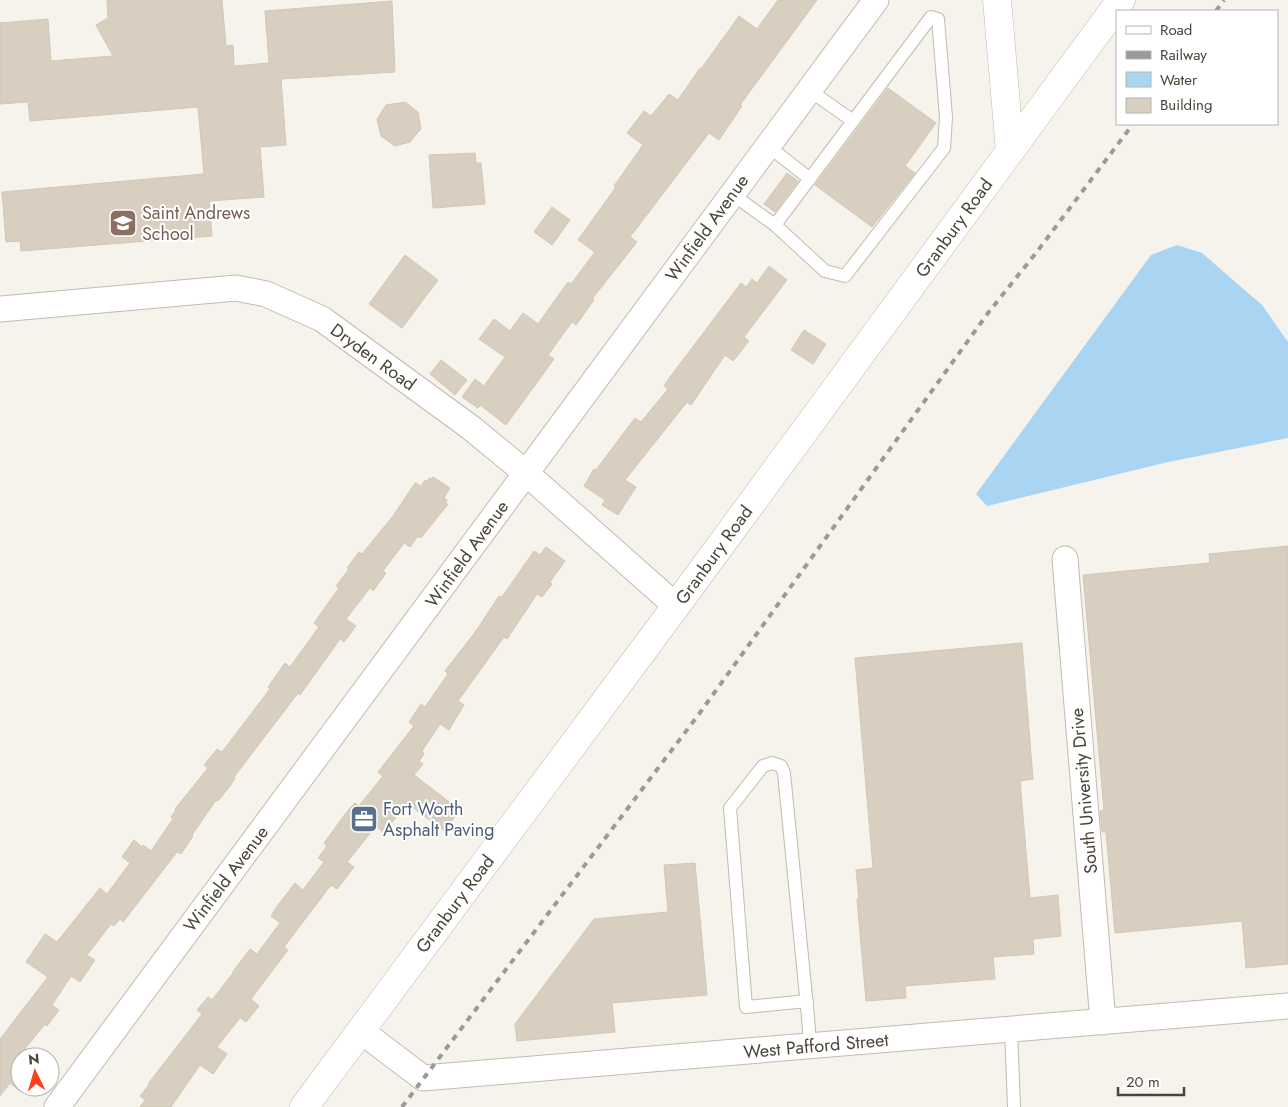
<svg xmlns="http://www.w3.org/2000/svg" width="1288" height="1107" font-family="Jost,sans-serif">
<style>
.water{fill:#a9d4f2}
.building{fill:#d8cfc1;stroke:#d3c7b4}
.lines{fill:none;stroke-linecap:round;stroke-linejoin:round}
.service-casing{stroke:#c2bbae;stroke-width:14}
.minor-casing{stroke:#c2bbae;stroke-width:27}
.tertiary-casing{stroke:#c2bbae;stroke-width:29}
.service{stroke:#fff;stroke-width:12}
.minor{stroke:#fff;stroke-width:25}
.tertiary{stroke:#fff;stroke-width:28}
.rail{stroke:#9a9a9a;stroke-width:4;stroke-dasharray:6 6;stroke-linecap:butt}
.labels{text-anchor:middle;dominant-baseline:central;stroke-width:4;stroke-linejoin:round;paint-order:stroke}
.education-label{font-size:18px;fill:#785e54;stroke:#fff;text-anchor:start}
.street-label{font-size:18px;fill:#4b4439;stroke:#fff}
.service-label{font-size:18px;fill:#4e5e75;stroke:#fff;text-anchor:start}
</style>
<rect width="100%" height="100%" fill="#f6f3ec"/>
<path class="water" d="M 1177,245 L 1202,253 L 1262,305 L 1288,342 L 1288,438 L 1168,462 L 987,506 L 976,494 L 1151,255 Z"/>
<path class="building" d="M 107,0 L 222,0 L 226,46 L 233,45 L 234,66 L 269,63 L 265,11 L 392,1 L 395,72 L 281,79 L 286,145 L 260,147 L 264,197 L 209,201 L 212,236 L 21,251 L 20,241 L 6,242 L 2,192 L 204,174 L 198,107 L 30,121 L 28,102 L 0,104 L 0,23 L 48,19 L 51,61 L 113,56 L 96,25 L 108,18 Z
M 778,0 L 817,0 L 740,105 L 742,106 L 719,140 L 709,133 L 630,237 L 637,242 L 592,299 L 594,300 L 576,325 L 572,322 L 548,355 L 554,359 L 506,425 L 480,405 L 478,408 L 462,397 L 475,379 L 484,386 L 505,357 L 479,339 L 494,319 L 510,331 L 523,313 L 538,324 L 568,282 L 571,284 L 595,252 L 578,240 L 616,187 L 614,186 L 643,145 L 627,133 L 644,111 L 651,116 L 669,94 L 678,100 L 700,68 L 701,69 L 739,16 L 757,29 Z
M 888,88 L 936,123 L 905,166 L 915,173 L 872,227 L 815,185 Z
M 405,102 L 418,112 L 421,129 L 410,142 L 395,146 L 381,136 L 377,119 L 386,105 Z
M 475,153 L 476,163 L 481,163 L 485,204 L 433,208 L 429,155 Z
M 787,173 L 798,181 L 775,212 L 764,204 Z
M 552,207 L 570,220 L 552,245 L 534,232 Z
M 405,255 L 438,280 L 402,328 L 369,304 Z
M 769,266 L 787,280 L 744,337 L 749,341 L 733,361 L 725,355 L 691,405 L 687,402 L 625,480 L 636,487 L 618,515 L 602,505 L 605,500 L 584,486 L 594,469 L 596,470 L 635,418 L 641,422 L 668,389 L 664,386 L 670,377 L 741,283 L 746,287 L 752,279 L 757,283 Z
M 804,330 L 826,344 L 813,364 L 791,350 Z
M 441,360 L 467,380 L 455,395 L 430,374 Z
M 433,477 L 450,488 L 444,498 L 447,500 L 445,503 L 448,504 L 421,538 L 418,536 L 410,547 L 404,543 L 383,571 L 386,573 L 373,591 L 370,588 L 346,619 L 356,626 L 344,642 L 340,639 L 300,695 L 298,693 L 234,777 L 235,778 L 230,786 L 218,801 L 216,800 L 192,835 L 193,836 L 181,854 L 177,852 L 123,922 L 120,919 L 114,926 L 111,924 L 87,955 L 95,960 L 80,982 L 71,976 L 52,1005 L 59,1010 L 47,1026 L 45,1024 L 20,1055 L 20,1091 L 10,1083 L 0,1096 L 0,1039 L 48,977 L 26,962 L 45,934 L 57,942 L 100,888 L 107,894 L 130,863 L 122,857 L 134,840 L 142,847 L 143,845 L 151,851 L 173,819 L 171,817 L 176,810 L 175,809 L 208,768 L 204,765 L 217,749 L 222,752 L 270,689 L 268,687 L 285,663 L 290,667 L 319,627 L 314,623 L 339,588 L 336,586 L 349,569 L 347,568 L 359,552 L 362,554 L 393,516 L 415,483 L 421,486 L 425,480 L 427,482 L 429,478 L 432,479 Z
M 1288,546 L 1288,964 L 1246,968 L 1242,921 L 1115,933 L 1106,832 L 1102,832 L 1100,811 L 1104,810 L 1083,575 L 1210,563 L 1209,554 Z
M 546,547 L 565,561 L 550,582 L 552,584 L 542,597 L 537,594 L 507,639 L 504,637 L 458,701 L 464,705 L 449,730 L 440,724 L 422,751 L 424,754 L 419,761 L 423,764 L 414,775 L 460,810 L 444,831 L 407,803 L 384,833 L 376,826 L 347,862 L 354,867 L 337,889 L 331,885 L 284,947 L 288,950 L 251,999 L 259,1006 L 246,1022 L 240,1018 L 217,1047 L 227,1054 L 213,1074 L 200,1065 L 171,1107 L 140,1107 L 145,1100 L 140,1096 L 149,1085 L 148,1084 L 202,1014 L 197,1010 L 208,997 L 212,1000 L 233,973 L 232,973 L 250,949 L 257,954 L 280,923 L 271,916 L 278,905 L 295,883 L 303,890 L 324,862 L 318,858 L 327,846 L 324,843 L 349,809 L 355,803 L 359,806 L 383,776 L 378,772 L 414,726 L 409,722 L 421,704 L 425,707 L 448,674 L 445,671 L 476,631 L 499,596 L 502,597 L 534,551 L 540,555 Z
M 1022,643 L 1033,779 L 1020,781 L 1030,898 L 1058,895 L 1061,936 L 1033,939 L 1034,954 L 993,957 L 995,979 L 905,986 L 906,998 L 866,1001 L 857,899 L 859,899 L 856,870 L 873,868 L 855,658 Z
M 695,863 L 707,995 L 612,1003 L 615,1032 L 517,1041 L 515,1024 L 594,919 L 668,912 L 664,865 Z"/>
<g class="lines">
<g class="service-casing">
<path id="service" d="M 809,90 L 853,121
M 768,146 L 810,179
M 732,194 L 775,225 L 825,271 L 845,276 L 944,148 L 946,117 L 938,19 L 931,17 L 775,225
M 807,1001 L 746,1007 L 730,808 L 763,766 L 772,763 L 781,766 L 784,773 L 808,1017 L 810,1046
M 1011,1030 L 1014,1107"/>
</g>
<g class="minor-casing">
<path id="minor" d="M 0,309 L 236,288 L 266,294 L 322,319 L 470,427 L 526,473 L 676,606
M 1065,559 L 1103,1022
M 361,1031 L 423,1078 L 1288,1006
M 57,1107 L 876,0"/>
</g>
<g class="tertiary-casing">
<path id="tertiary" d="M 997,0 L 1010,151
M 304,1107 L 676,606 L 1121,0"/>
</g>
<use href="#service" class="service"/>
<use href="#minor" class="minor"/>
<use href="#tertiary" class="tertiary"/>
<path class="rail" d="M 1216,11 L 1224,0
M 402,1107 L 699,714 L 988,313 L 1036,253 L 1133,124"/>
</g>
<defs>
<g id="school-square" transform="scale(1.4375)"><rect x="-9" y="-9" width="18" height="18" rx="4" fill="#8d6e63" stroke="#fff"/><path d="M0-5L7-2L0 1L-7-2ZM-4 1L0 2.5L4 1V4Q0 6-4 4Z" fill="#fff"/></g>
<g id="office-square" transform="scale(1.4375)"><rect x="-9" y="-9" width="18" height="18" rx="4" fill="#5c6f8a" stroke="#fff"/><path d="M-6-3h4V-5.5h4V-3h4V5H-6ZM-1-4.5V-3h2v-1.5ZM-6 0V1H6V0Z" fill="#fff"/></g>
</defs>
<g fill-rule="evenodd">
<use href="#school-square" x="123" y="223"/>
<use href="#office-square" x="364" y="819"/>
</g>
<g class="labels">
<g class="education-label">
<text x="142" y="213">Saint Andrews<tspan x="142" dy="21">School</tspan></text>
</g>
<g class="street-label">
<text transform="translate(707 228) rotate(-54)">Winfield Avenue</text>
<text transform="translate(954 228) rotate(-54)">Granbury Road</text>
<text transform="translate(373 357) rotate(36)">Dryden Road</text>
<text transform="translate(467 554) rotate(-54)">Winfield Avenue</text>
<text transform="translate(714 555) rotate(-54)">Granbury Road</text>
<text transform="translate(1084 791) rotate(-95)">South University Drive</text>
<text transform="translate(226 879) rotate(-53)">Winfield Avenue</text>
<text transform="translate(455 904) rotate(-53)">Granbury Road</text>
<text transform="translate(816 1046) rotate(-5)">West Pafford Street</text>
</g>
<g class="service-label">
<text x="383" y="809">Fort Worth<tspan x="383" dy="21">Asphalt Paving</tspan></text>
</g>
</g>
<rect x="1116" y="10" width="162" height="115" fill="#ffffff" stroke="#b7b4b0"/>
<rect x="1126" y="26" width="25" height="8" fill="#ffffff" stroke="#b7b4b0"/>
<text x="1160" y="35" font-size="15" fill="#4b4439">Road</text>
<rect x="1126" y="51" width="25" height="8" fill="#9a9a9a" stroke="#b7b4b0"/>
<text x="1160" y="60" font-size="15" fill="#4b4439">Railway</text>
<rect x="1126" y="72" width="25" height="15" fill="#a9d4f2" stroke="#b7b4b0"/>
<text x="1160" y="85" font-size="15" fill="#4b4439">Water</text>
<rect x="1126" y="98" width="25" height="15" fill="#d8cfc1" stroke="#b7b4b0"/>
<text x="1160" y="110" font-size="15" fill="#4b4439">Building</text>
<g transform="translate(35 1072) rotate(355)"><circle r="24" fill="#ffffff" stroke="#b7b4b0"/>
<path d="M0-4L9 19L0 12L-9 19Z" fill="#fc3f1d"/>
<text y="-8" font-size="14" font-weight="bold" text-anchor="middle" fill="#4b4439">N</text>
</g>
<path d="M1118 1087v8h66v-8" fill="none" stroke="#4b4439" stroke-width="2.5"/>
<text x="1126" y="1087" font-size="15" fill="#4b4439" stroke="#ffffff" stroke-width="4" paint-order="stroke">20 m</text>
</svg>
